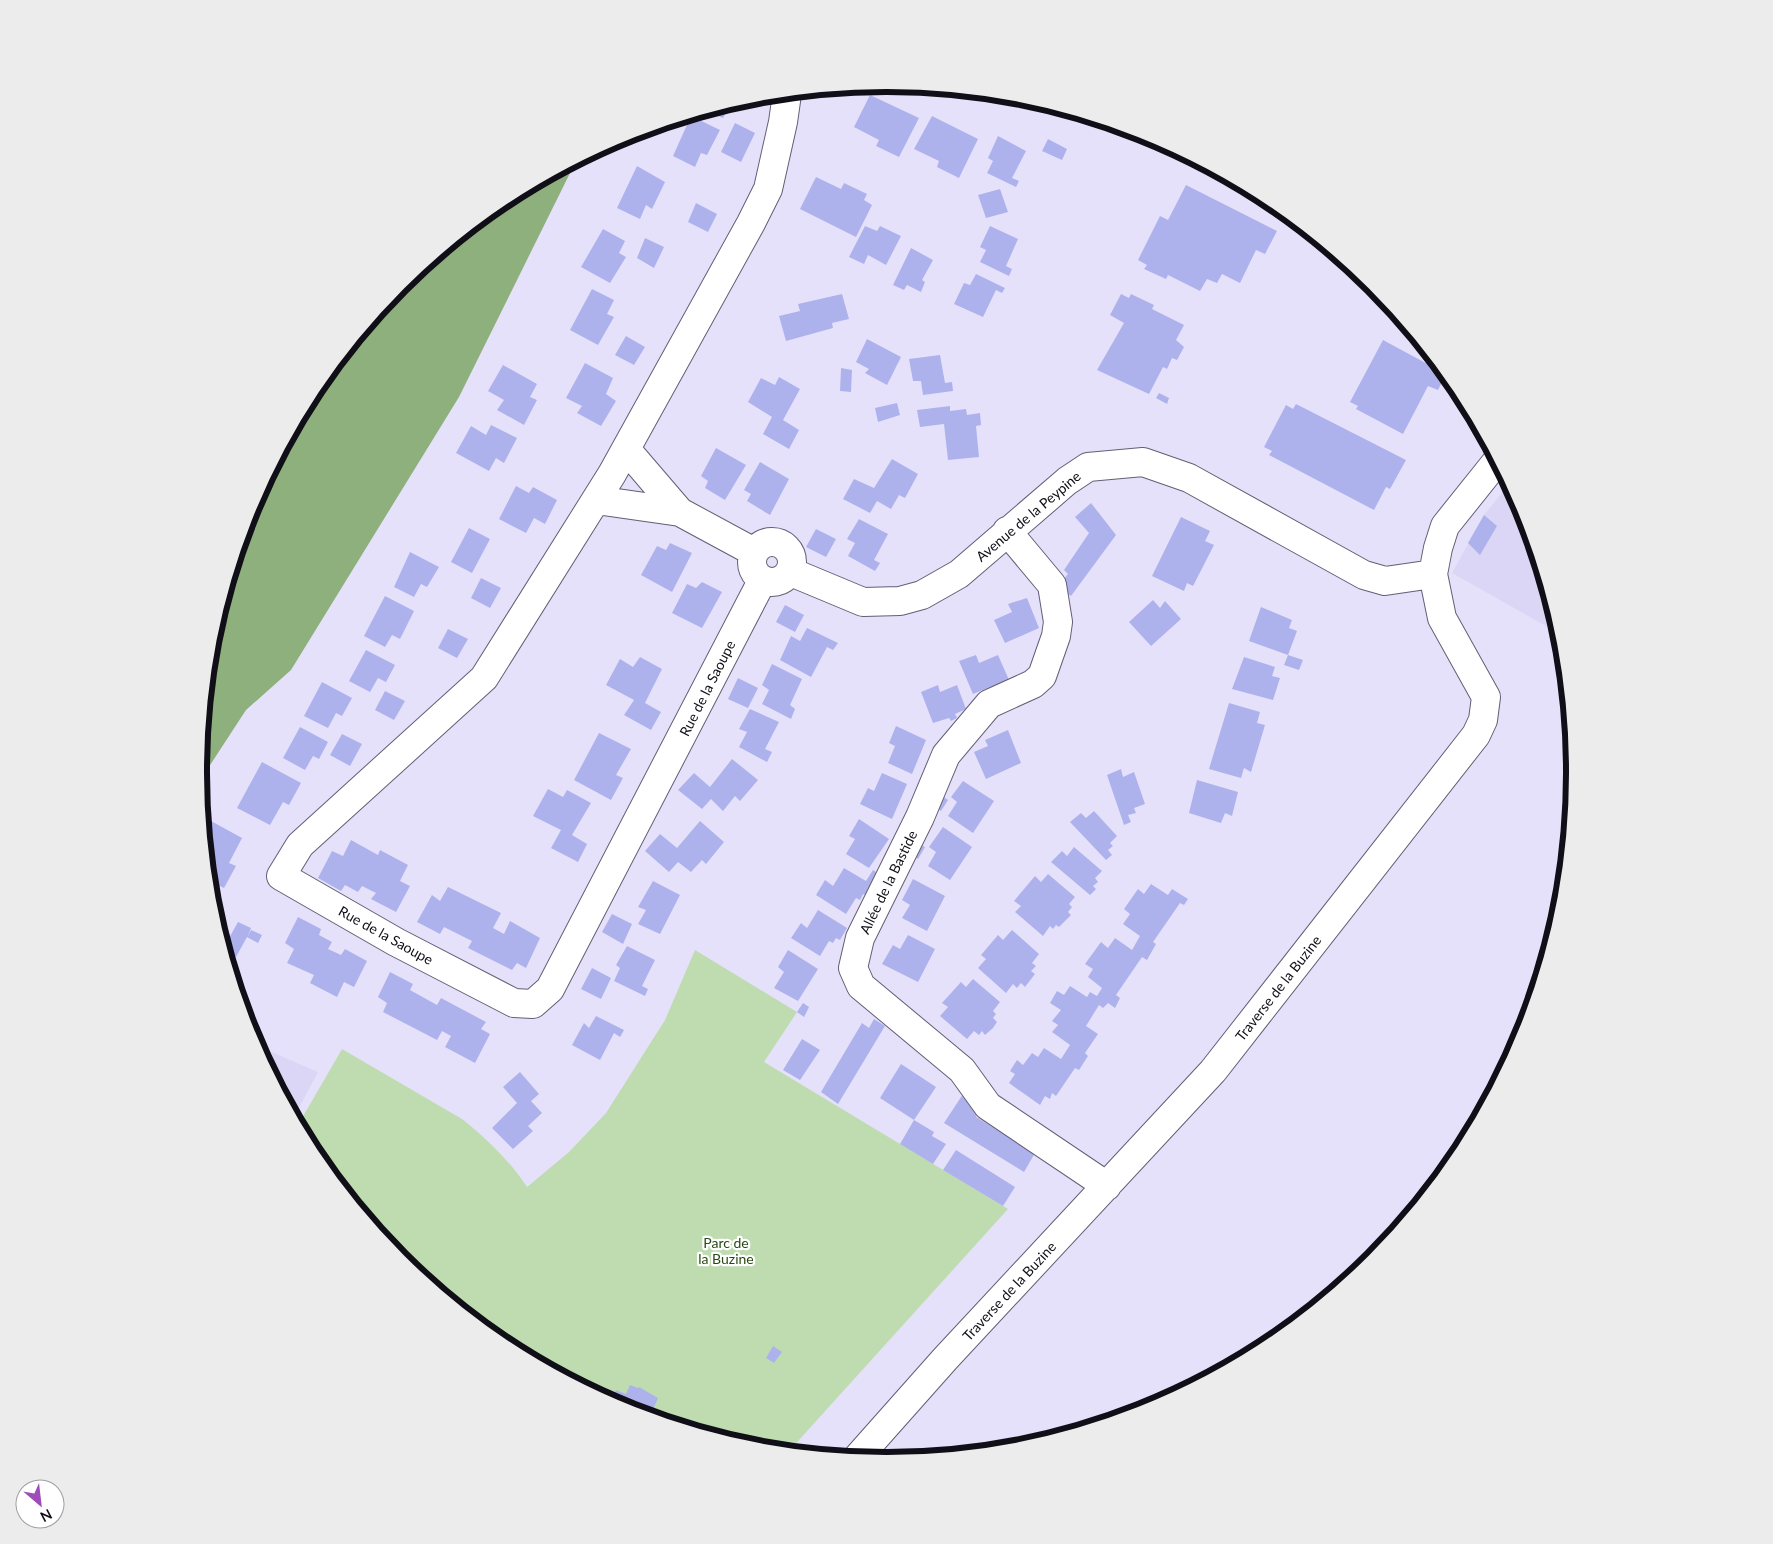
<svg xmlns="http://www.w3.org/2000/svg" width="1773" height="1544" font-family="Lato,sans-serif">
<style>
.built{fill:#dcd6f6}
.green{fill:#bfdcb1}
.forest{fill:#8eb07c}
.building{fill:#adb2ec}
.lines{fill:none;stroke-linecap:round;stroke-linejoin:round}
.street-casing{stroke:#635e74;stroke-width:30}
.street{stroke:#fff;stroke-width:28}
.labels{text-anchor:middle;dominant-baseline:central;stroke-width:4.5;stroke-linejoin:round;paint-order:stroke}
.street-label{font-size:14px;fill:#100e16;stroke:#fff}
.park-label{font-size:14px;fill:#294a13;stroke:#fff}
.rim{fill:none;stroke:#100e16;stroke-width:6}
</style>
<rect width="100%" height="100%" fill="#e6e1fa"/>
<path class="built" d="M 1509,484 L 1522,509 L 1560,634 L 1452,573 L 1484,515 Z
M 256,1045 L 318,1072 L 294,1117 Z"/>
<path class="green" d="M 695,950 L 797,1012 L 764,1062 L 1008,1209 L 789,1451 L 752,1447 L 623,1408 L 504,1344 L 400,1258 L 314,1154 L 298,1125 L 342,1049 L 462,1119 C 486,1138 510,1161 527,1187 L 569,1152 L 606,1113 L 665,1020 Z"/>
<path class="forest" d="M 576,161 L 459,397 L 291,670 L 246,710 L 199,782 L 198,772 L 212,637 L 251,508 L 314,389 L 400,285 L 504,200 Z"/>
<path class="building" d="M 870,95 L 919,118 L 899,157 L 876,146 L 879,140 L 854,127 Z
M 740,101 L 737,107 L 730,104 Z
M 730,104 L 723,118 L 707,111 L 721,107 Z
M 691,116 L 720,130 L 707,155 L 701,153 L 695,167 L 673,156 Z
M 932,116 L 978,139 L 959,178 L 937,167 L 939,161 L 914,149 Z
M 735,123 L 755,133 L 741,162 L 721,152 Z
M 998,136 L 1026,151 L 1012,178 L 1019,181 L 1016,187 L 987,173 L 993,161 L 988,158 Z
M 621,137 L 623,138 L 617,151 L 606,145 Z
M 1048,139 L 1067,149 L 1062,160 L 1042,151 Z
M 637,166 L 665,182 L 652,209 L 646,205 L 640,219 L 617,208 Z
M 816,177 L 841,189 L 844,183 L 867,194 L 864,200 L 872,205 L 856,237 L 800,209 Z
M 1186,185 L 1277,231 L 1265,254 L 1256,250 L 1240,283 L 1222,274 L 1217,283 L 1207,279 L 1200,291 L 1168,275 L 1166,279 L 1144,269 L 1147,265 L 1138,260 L 1160,216 L 1168,220 Z
M 1000,189 L 1008,212 L 986,218 L 978,195 Z
M 696,203 L 717,214 L 708,232 L 688,222 Z
M 865,226 L 877,231 L 880,226 L 901,236 L 886,265 L 868,255 L 864,264 L 849,257 Z
M 990,226 L 1018,239 L 1006,266 L 1012,269 L 1009,276 L 980,262 L 986,250 L 980,247 Z
M 603,229 L 625,241 L 619,253 L 626,257 L 610,283 L 581,267 Z
M 645,238 L 664,247 L 654,268 L 637,258 Z
M 911,248 L 933,260 L 922,280 L 925,282 L 921,292 L 907,285 L 904,290 L 893,285 Z
M 976,274 L 1005,288 L 1002,293 L 996,290 L 983,317 L 954,304 L 964,283 L 970,285 Z
M 592,289 L 614,300 L 607,314 L 614,317 L 598,345 L 570,330 Z
M 842,294 L 849,319 L 832,323 L 833,328 L 786,341 L 779,316 L 800,311 L 798,304 Z
M 1121,294 L 1129,298 L 1131,294 L 1154,305 L 1152,309 L 1184,325 L 1176,340 L 1184,347 L 1177,360 L 1172,358 L 1167,369 L 1163,367 L 1149,394 L 1097,370 L 1124,323 L 1110,315 Z
M 626,336 L 645,347 L 634,365 L 615,355 Z
M 867,339 L 901,357 L 887,385 L 865,373 L 869,369 L 856,362 Z
M 1383,340 L 1446,374 L 1438,390 L 1428,386 L 1403,434 L 1356,409 L 1358,406 L 1350,402 Z
M 940,355 L 945,383 L 952,382 L 953,391 L 923,395 L 921,381 L 913,381 L 909,359 Z
M 585,363 L 613,378 L 606,394 L 616,401 L 601,426 L 577,413 L 582,406 L 566,398 Z
M 503,365 L 537,384 L 530,397 L 537,400 L 524,425 L 497,410 L 504,400 L 488,391 Z
M 841,368 L 852,370 L 851,392 L 840,391 Z
M 779,377 L 800,389 L 783,420 L 799,430 L 789,449 L 763,434 L 772,417 L 748,402 L 761,378 L 775,385 Z
M 1159,393 L 1169,398 L 1167,404 L 1156,398 Z
M 897,403 L 900,415 L 878,422 L 875,408 Z
M 1296,404 L 1406,460 L 1390,489 L 1386,487 L 1374,510 L 1269,455 L 1272,451 L 1264,447 L 1286,405 L 1293,409 Z
M 950,406 L 950,411 L 966,409 L 967,415 L 980,413 L 981,425 L 976,426 L 979,457 L 948,460 L 944,424 L 920,427 L 917,410 Z
M 491,425 L 517,438 L 504,463 L 496,458 L 489,471 L 456,453 L 471,426 L 486,435 Z
M 716,448 L 746,465 L 725,500 L 705,488 L 708,481 L 701,476 Z
M 892,459 L 918,474 L 905,498 L 899,495 L 891,509 L 877,501 L 870,513 L 843,499 L 854,479 L 874,488 Z
M 760,462 L 789,479 L 770,515 L 747,501 L 751,494 L 744,490 Z
M 516,486 L 529,493 L 533,487 L 557,500 L 545,524 L 534,518 L 526,533 L 499,519 Z
M 1091,503 L 1116,535 L 1071,596 L 1058,586 L 1068,574 L 1064,570 L 1089,533 L 1075,517 Z
M 1484,515 L 1497,526 L 1480,555 L 1468,543 Z
M 1181,517 L 1210,531 L 1205,541 L 1214,545 L 1193,586 L 1187,583 L 1184,591 L 1152,576 Z
M 859,519 L 888,534 L 874,560 L 880,563 L 875,571 L 848,556 L 855,543 L 847,539 Z
M 469,528 L 490,539 L 472,573 L 451,562 Z
M 816,529 L 836,539 L 826,557 L 806,547 Z
M 670,543 L 692,553 L 672,592 L 641,575 L 657,546 L 666,550 Z
M 410,552 L 439,567 L 427,587 L 421,584 L 414,597 L 394,587 Z
M 481,578 L 501,588 L 490,608 L 471,598 Z
M 702,582 L 722,592 L 702,628 L 672,613 L 687,584 L 696,588 Z
M 385,596 L 414,611 L 400,639 L 392,635 L 385,647 L 364,636 Z
M 1027,598 L 1039,628 L 1005,643 L 994,620 L 1012,612 L 1008,604 Z
M 1153,600 L 1160,608 L 1165,601 L 1181,619 L 1151,646 L 1129,622 Z
M 785,605 L 804,615 L 795,632 L 776,622 Z
M 1261,607 L 1292,620 L 1289,628 L 1297,631 L 1288,655 L 1249,641 Z
M 807,628 L 838,643 L 833,650 L 827,647 L 811,677 L 780,660 L 791,636 L 800,641 Z
M 448,629 L 468,639 L 457,658 L 438,648 Z
M 366,650 L 395,665 L 386,682 L 378,678 L 370,692 L 349,681 Z
M 976,655 L 979,663 L 998,655 L 1009,680 L 1020,675 L 1022,682 L 992,692 L 990,687 L 973,694 L 959,661 Z
M 1288,655 L 1303,660 L 1299,670 L 1284,665 Z
M 640,657 L 662,669 L 645,703 L 661,712 L 651,730 L 624,715 L 634,700 L 606,685 L 620,659 L 633,667 Z
M 1244,657 L 1275,667 L 1272,676 L 1280,678 L 1273,700 L 1232,689 Z
M 772,664 L 802,679 L 790,705 L 795,709 L 791,719 L 762,704 L 769,690 L 762,685 Z
M 738,678 L 758,688 L 748,708 L 728,699 Z
M 322,682 L 352,698 L 342,716 L 336,713 L 328,728 L 304,716 Z
M 938,685 L 940,692 L 957,685 L 966,709 L 955,714 L 957,718 L 951,721 L 949,718 L 933,723 L 921,692 Z
M 385,691 L 405,701 L 394,720 L 375,710 Z
M 1229,703 L 1260,712 L 1257,723 L 1265,725 L 1251,772 L 1244,768 L 1241,778 L 1209,769 Z
M 750,709 L 779,722 L 765,749 L 772,752 L 767,762 L 739,747 L 747,732 L 739,729 Z
M 896,726 L 926,740 L 912,774 L 888,763 L 895,746 L 889,743 Z
M 300,727 L 328,742 L 319,759 L 313,756 L 305,770 L 283,758 Z
M 1008,730 L 1021,763 L 986,779 L 974,752 L 988,746 L 985,740 Z
M 599,733 L 631,749 L 616,775 L 623,778 L 611,800 L 574,780 Z
M 342,734 L 362,744 L 350,766 L 330,755 Z
M 732,759 L 758,780 L 740,801 L 735,796 L 723,811 L 711,799 L 702,809 L 678,790 L 694,773 L 710,787 Z
M 262,762 L 301,783 L 289,805 L 283,802 L 270,825 L 237,808 Z
M 1121,769 L 1123,777 L 1134,772 L 1145,804 L 1134,808 L 1136,813 L 1128,815 L 1131,822 L 1124,825 L 1107,775 Z
M 882,773 L 907,784 L 892,819 L 860,804 L 868,788 L 874,791 Z
M 1197,780 L 1238,792 L 1232,816 L 1225,813 L 1221,823 L 1189,813 Z
M 963,781 L 994,801 L 973,833 L 948,816 L 957,802 L 951,797 Z
M 548,789 L 563,797 L 567,790 L 591,803 L 572,835 L 587,844 L 578,862 L 551,848 L 561,830 L 533,816 Z
M 941,795 L 948,800 L 941,811 L 933,806 Z
M 1094,811 L 1117,836 L 1110,843 L 1113,846 L 1108,850 L 1112,855 L 1106,860 L 1070,822 L 1081,813 L 1086,818 Z
M 859,819 L 889,839 L 869,868 L 846,854 L 855,839 L 849,836 Z
M 211,821 L 242,838 L 229,863 L 236,866 L 224,888 L 209,881 L 204,834 Z
M 700,821 L 724,842 L 706,864 L 702,860 L 691,872 L 678,862 L 669,872 L 645,851 L 660,834 L 677,848 Z
M 943,827 L 972,847 L 950,880 L 928,866 L 936,852 L 929,847 Z
M 351,840 L 378,855 L 380,850 L 408,865 L 400,881 L 410,886 L 396,912 L 371,899 L 376,893 L 362,886 L 358,892 L 345,885 L 341,891 L 318,878 L 332,851 L 343,856 Z
M 916,842 L 925,847 L 918,859 L 910,853 Z
M 1074,847 L 1102,871 L 1095,878 L 1098,882 L 1093,886 L 1096,889 L 1090,895 L 1051,862 L 1062,851 L 1067,856 Z
M 844,868 L 866,881 L 873,870 L 879,874 L 867,896 L 863,894 L 860,900 L 856,898 L 846,914 L 816,895 L 825,880 L 833,886 Z
M 1048,874 L 1075,897 L 1069,904 L 1072,907 L 1068,912 L 1071,915 L 1059,927 L 1056,925 L 1053,929 L 1050,926 L 1043,936 L 1015,912 L 1021,906 L 1014,901 L 1035,876 L 1041,882 Z
M 913,879 L 945,896 L 927,931 L 902,918 L 910,905 L 902,900 Z
M 653,881 L 680,895 L 660,934 L 638,924 L 646,910 L 638,907 Z
M 1151,884 L 1168,895 L 1172,889 L 1188,899 L 1184,905 L 1180,903 L 1153,942 L 1156,944 L 1147,960 L 1142,957 L 1116,995 L 1120,998 L 1115,1008 L 1108,1003 L 1103,1008 L 1099,1005 L 1086,1026 L 1098,1034 L 1085,1053 L 1088,1056 L 1079,1070 L 1075,1068 L 1056,1096 L 1052,1093 L 1050,1099 L 1045,1096 L 1040,1105 L 1009,1083 L 1015,1074 L 1010,1071 L 1017,1060 L 1023,1065 L 1032,1053 L 1038,1057 L 1044,1048 L 1061,1059 L 1070,1045 L 1052,1032 L 1058,1025 L 1052,1021 L 1061,1010 L 1050,1003 L 1057,991 L 1064,995 L 1070,986 L 1087,997 L 1090,992 L 1097,996 L 1102,988 L 1088,977 L 1093,969 L 1085,964 L 1101,942 L 1108,948 L 1115,938 L 1132,950 L 1140,936 L 1123,924 L 1130,914 L 1124,909 L 1138,889 L 1144,894 Z
M 448,887 L 501,913 L 493,928 L 504,934 L 510,921 L 540,938 L 526,968 L 517,963 L 512,970 L 468,948 L 472,941 L 444,927 L 440,934 L 417,922 L 432,895 L 440,901 Z
M 818,910 L 847,928 L 840,940 L 836,938 L 833,943 L 829,941 L 820,956 L 791,938 L 801,923 L 807,928 Z
M 612,914 L 632,924 L 623,944 L 602,932 Z
M 298,917 L 321,929 L 319,935 L 332,942 L 328,949 L 341,955 L 345,949 L 367,961 L 354,987 L 344,982 L 337,997 L 310,983 L 314,975 L 287,963 L 294,949 L 285,943 Z
M 238,922 L 251,928 L 248,936 L 251,930 L 262,935 L 258,943 L 247,937 L 236,957 L 228,952 L 226,955 L 224,947 Z
M 1012,930 L 1039,954 L 1032,963 L 1036,966 L 1031,971 L 1035,974 L 1025,987 L 1021,983 L 1017,988 L 1013,984 L 1006,993 L 978,968 L 986,959 L 981,955 L 998,935 L 1003,940 Z
M 908,935 L 935,949 L 918,982 L 882,964 L 893,945 L 900,949 Z
M 627,946 L 655,960 L 642,986 L 648,989 L 645,996 L 614,981 L 620,968 L 616,965 Z
M 788,950 L 818,969 L 798,1001 L 774,988 L 784,972 L 778,967 Z
M 592,968 L 611,978 L 601,999 L 581,989 Z
M 390,972 L 413,984 L 410,990 L 437,1005 L 441,998 L 486,1022 L 481,1029 L 490,1034 L 475,1063 L 445,1047 L 451,1036 L 442,1031 L 437,1040 L 383,1012 L 387,1003 L 378,997 Z
M 973,979 L 1000,1002 L 993,1011 L 996,1014 L 993,1018 L 997,1022 L 993,1028 L 985,1035 L 982,1031 L 979,1035 L 974,1031 L 967,1039 L 940,1016 L 948,1007 L 942,1003 L 961,982 L 966,987 Z
M 803,1003 L 809,1007 L 804,1017 L 797,1012 Z
M 596,1016 L 624,1030 L 620,1037 L 614,1033 L 600,1060 L 572,1045 L 584,1023 L 589,1028 Z
M 874,1019 L 885,1026 L 838,1104 L 821,1092 L 862,1023 L 869,1028 Z
M 802,1039 L 820,1050 L 800,1080 L 783,1070 Z
M 901,1064 L 936,1087 L 914,1120 L 880,1098 Z
M 520,1072 L 539,1094 L 531,1101 L 542,1113 L 528,1126 L 533,1131 L 513,1149 L 492,1128 L 517,1103 L 503,1087 Z
M 963,1094 L 977,1115 L 976,1117 L 1035,1153 L 1024,1172 L 944,1123 Z
M 914,1120 L 934,1132 L 932,1136 L 946,1144 L 933,1164 L 900,1144 Z
M 956,1150 L 1015,1187 L 1003,1206 L 943,1170 Z
M 773,1346 L 782,1352 L 774,1363 L 766,1358 Z
M 630,1385 L 638,1388 L 639,1387 L 658,1398 L 650,1416 L 623,1408 L 599,1395 L 605,1393 L 613,1396 L 616,1390 L 626,1394 Z"/>
<g class="lines">
<g class="street-casing">
<path id="street" d="M 626,449 L 680,512
M 596,500 L 680,512 L 754,552
M 1007,531 L 1052,585 L 1058,622 L 1056,636 L 1042,676 L 1033,684 L 989,704 L 946,755 L 920,817 L 860,938 L 853,968 L 861,986 L 962,1070 L 988,1106 L 1107,1186
M752 562a20 20 0 1 1 40 0a20 20 0 1 1-40 0Z
M 791,572 L 863,602 L 900,601 L 922,595 L 959,574 L 1067,481 L 1088,467 L 1143,462 L 1189,478 L 1364,575 L 1385,581 L 1433,574
M 762,581 L 550,989 L 533,1004 L 514,1003 L 396,942 L 281,876 L 300,845 L 484,678 L 612,474 L 751,223 L 768,189 L 783,122 L 787,94
M 858,1457 L 945,1359 L 1213,1071 L 1476,735 L 1483,720 L 1486,697 L 1442,618 L 1433,574 L 1438,548 L 1445,526 L 1497,461"/>
</g>
<use href="#street" class="street"/>
</g>
<g class="labels">
<g class="street-label">
<text transform="translate(1028 516) rotate(-40)">Avenue de la Peypine</text>
<text transform="translate(707 688) rotate(-63)">Rue de la Saoupe</text>
<text transform="translate(888 882) rotate(-64)">Allée de la Bastide</text>
<text transform="translate(386 935) rotate(29)">Rue de la Saoupe</text>
<text transform="translate(1278 988) rotate(-52)">Traverse de la Buzine</text>
<text transform="translate(1009 1291) rotate(-47)">Traverse de la Buzine</text>
</g>
<g class="park-label">
<text x="726" y="1242">Parc de<tspan x="726" dy="16">la Buzine</tspan></text>
</g>
</g>
<path d="M0 0H1773V1544H0ZM886 92H887A679 679 0 0 1 1566 771V773A679 679 0 0 1 887 1452H886A679 679 0 0 1 207 773V771A679 679 0 0 1 886 92Z" fill="#ececec" fill-rule="evenodd"/>
<path class="rim" d="M886 92H887A679 679 0 0 1 1566 771V773A679 679 0 0 1 887 1452H886A679 679 0 0 1 207 773V771A679 679 0 0 1 886 92Z"/>
<g transform="translate(40 1504) rotate(152)"><circle r="24" fill="#ffffff" stroke="#9f9fa2"/>
<path d="M0-4L9 19L0 12L-9 19Z" fill="#9f4cba"/>
<text y="-8" font-size="14" font-weight="bold" text-anchor="middle" fill="#100e16">N</text>
</g>
</svg>
